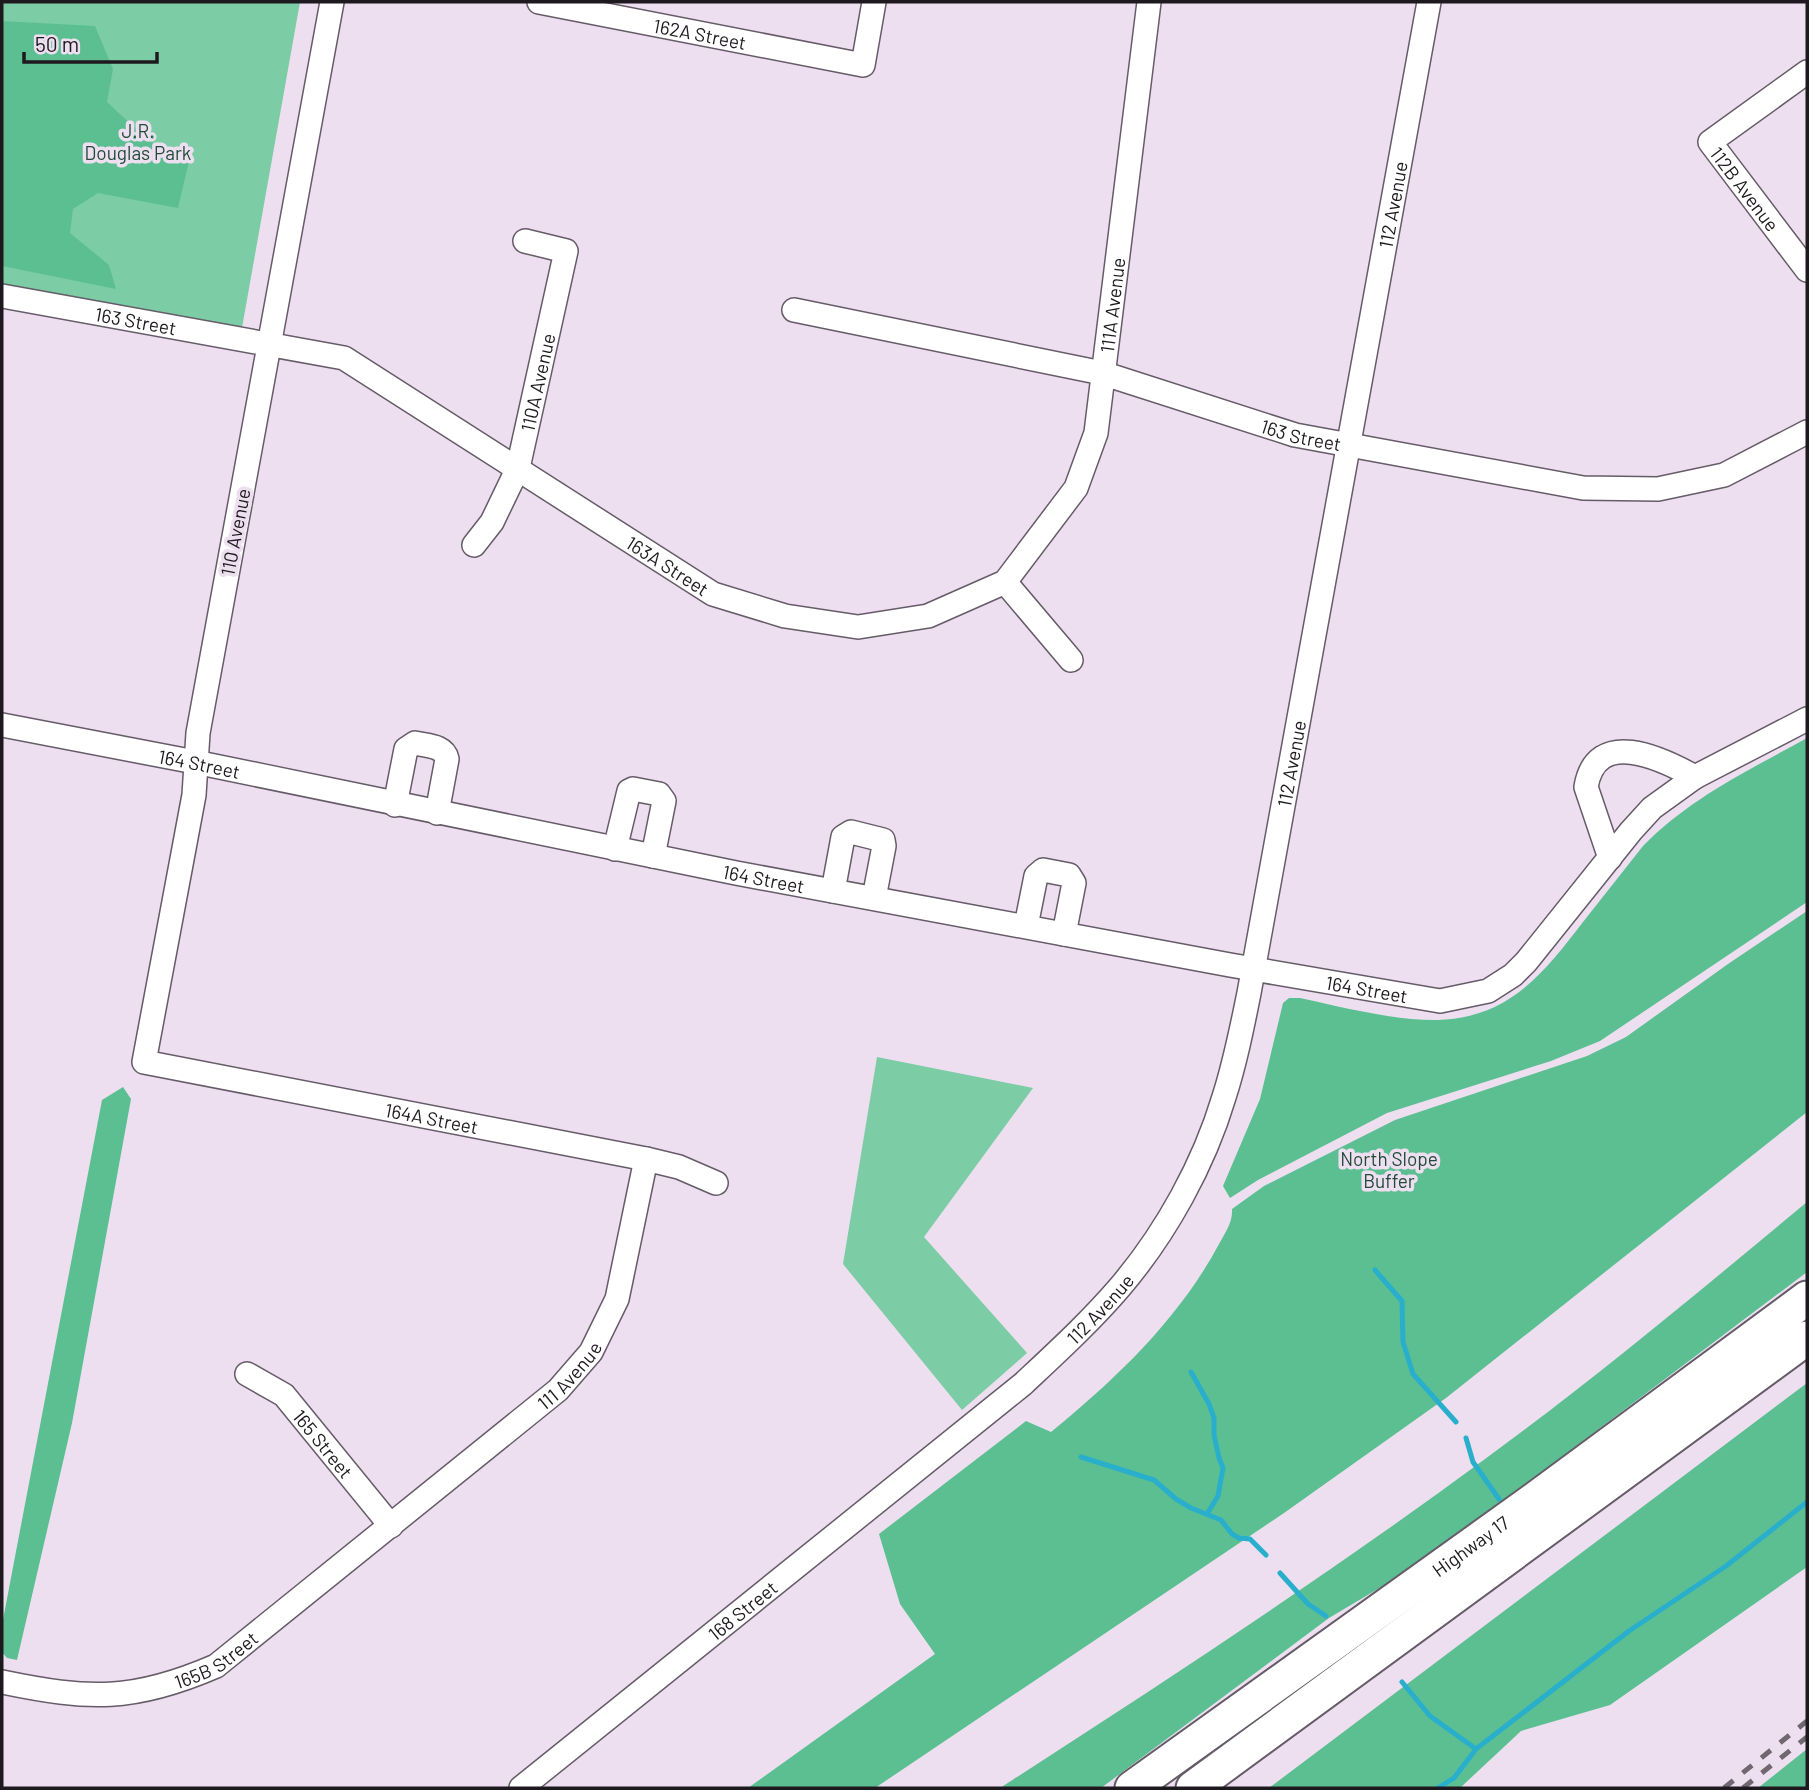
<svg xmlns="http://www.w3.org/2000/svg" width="1809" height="1790" font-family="Barlow,sans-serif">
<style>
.green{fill:#7ccca5}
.forest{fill:#5cbf92}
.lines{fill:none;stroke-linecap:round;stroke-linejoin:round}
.stream{stroke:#29afcb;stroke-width:5}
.minor-casing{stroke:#665b68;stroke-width:26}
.highway-casing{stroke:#665b68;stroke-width:37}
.minor{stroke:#fff;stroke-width:23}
.highway{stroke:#fff;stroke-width:33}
.rail{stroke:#706770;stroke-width:5;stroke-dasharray:12 12;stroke-linecap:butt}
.labels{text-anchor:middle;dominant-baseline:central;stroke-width:7;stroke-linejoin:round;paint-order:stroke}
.street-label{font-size:19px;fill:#1e191e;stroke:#eddfef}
.park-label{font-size:19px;fill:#214b38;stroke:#eddfef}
</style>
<rect width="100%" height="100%" fill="#eddfef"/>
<path class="green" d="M 2,2 L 300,2 L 240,339 L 2,292 Z
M 877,1057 L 1033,1088 L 924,1237 L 1027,1353 L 962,1410 L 843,1264 Z"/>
<path class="forest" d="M 2,21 L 95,26 L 113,69 L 107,102 L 150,142 L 190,157 L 178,208 L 98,193 L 73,209 L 70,233 L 109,265 L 116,289 L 2,266 Z
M 1807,738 L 1807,902 L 1600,1041 L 1551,1061 L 1387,1113 L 1258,1180 L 1230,1198 L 1223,1186 L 1260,1099 L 1283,1003 L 1289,998 L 1300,998 C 1341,1007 1396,1021 1438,1020 C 1509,1018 1544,973 1583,922 C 1603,897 1623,871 1643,846 C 1690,798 1749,770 1807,738 Z
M 1807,911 L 1807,1112 L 1446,1398 L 1284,1513 L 875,1788 L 748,1788 L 935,1654 L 900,1604 L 879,1534 L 1026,1421 L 1051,1432 C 1116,1379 1179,1319 1219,1244 C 1225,1233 1233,1222 1232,1209 L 1264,1186 L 1395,1120 L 1587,1056 L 1626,1037 L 1728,964 Z
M 123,1087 L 131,1099 L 72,1423 L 17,1660 L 7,1658 L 2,1652 L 2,1625 L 102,1100 Z
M 1807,1202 L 1807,1272 L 1420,1564 L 1329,1618 L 1101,1788 L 1000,1788 C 1164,1682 1328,1575 1485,1459 C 1596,1378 1701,1290 1807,1202 Z
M 1807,1383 L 1807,1567 L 1610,1705 L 1521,1731 L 1460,1788 L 1269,1788 Z
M 1807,1749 L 1807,1788 L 1758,1788 Z"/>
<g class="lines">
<path class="stream" d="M 1375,1270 L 1402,1301 L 1403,1342 L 1413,1374 L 1456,1422
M 1191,1372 L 1209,1404 L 1214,1418 L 1214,1435 L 1219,1458 L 1223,1468 L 1218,1496 L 1207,1514
M 1466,1438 L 1473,1462 L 1499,1499
M 1081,1457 L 1154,1480 L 1176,1499 L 1191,1508 L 1221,1520 L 1232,1534 L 1239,1538 L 1250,1539 L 1266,1555
M 1280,1573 L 1308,1604 L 1326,1616
M 1402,1682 L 1430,1716 L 1476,1749
M 1438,1788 L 1454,1778 L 1476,1749 L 1629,1631 L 1726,1566 L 1807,1502"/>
<g class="minor-casing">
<g id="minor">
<path id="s1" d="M 332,2 L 198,733 L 194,795 L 144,1062 L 646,1159 L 679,1167 L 716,1183"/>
<path id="s2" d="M 539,2 L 863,65 L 874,2"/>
<path id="s3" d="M 1807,72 L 1710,142 L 1807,270"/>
<path id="s4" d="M 2,296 L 344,358 L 713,594 L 785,616 L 858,627 L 928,616 L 1005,582 L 1076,488 L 1096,433 L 1149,2"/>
<path id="s5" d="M 794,310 L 1102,373 L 1295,435 L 1583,488 L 1658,489 L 1724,475 L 1807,432"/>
<path id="s6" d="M 474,545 L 492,522 L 518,468 L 566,251 L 525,241"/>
<path d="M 1005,582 L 1071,660"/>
<path id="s7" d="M 2,725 L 195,762 L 736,873 L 1230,965 L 1440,1001 L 1488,991 L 1513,975 L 1526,962 L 1631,831 L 1652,808 L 1695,777 L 1807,719"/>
<path d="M 395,805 L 406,749 L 415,743 C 426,746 444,745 447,759 L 437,813"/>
<path d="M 615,849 L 629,791 L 633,789 L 659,794 L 664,801 L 653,856"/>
<path d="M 1610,858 L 1586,787 C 1596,727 1661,758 1695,777"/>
<path d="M 833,891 L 843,837 L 851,832 L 883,840 L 884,846 L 874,898"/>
<path d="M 1026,926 L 1036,876 L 1043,870 L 1069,875 L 1074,883 L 1064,934"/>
<path id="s8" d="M 247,1374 L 284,1395 L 391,1526"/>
<path id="s9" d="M 2,1682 C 89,1700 133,1702 216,1666 L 558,1390 L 591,1352 L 617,1299 L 646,1159"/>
<path id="s10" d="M 521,1788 L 1023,1384 C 1056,1353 1090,1322 1120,1287 C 1166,1233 1204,1164 1224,1097 C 1235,1063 1242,1028 1249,993 L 1429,2"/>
</g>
</g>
<g class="highway-casing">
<g id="highway">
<path id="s11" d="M 1132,1788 L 1535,1499 L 1807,1298"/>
<path d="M 1193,1788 L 1807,1338"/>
</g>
</g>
<use href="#minor" class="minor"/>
<use href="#highway" class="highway"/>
<path class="rail" d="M 1724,1788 L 1807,1721
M 1743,1788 L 1807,1737"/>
</g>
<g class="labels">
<g class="street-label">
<text stroke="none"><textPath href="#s2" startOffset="164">162A Street</textPath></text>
<text stroke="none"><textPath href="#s3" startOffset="178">112B Avenue</textPath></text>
<text stroke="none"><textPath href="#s10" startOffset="1908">112 Avenue</textPath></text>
<text stroke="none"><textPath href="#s4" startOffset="1395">111A Avenue</textPath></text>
<text stroke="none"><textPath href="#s4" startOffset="136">163 Street</textPath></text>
<text stroke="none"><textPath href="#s6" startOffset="177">110A Avenue</textPath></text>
<text stroke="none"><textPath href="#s5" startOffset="523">163 Street</textPath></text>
<text transform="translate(235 532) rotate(-79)">110 Avenue</text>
<text stroke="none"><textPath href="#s4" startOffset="732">163A Street</textPath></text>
<text stroke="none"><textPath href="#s7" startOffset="201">164 Street</textPath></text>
<text stroke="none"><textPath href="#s10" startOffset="1340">112 Avenue</textPath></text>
<text stroke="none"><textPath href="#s7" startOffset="777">164 Street</textPath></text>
<text stroke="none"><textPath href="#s7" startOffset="1390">164 Street</textPath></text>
<text stroke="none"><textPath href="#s1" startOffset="1370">164A Street</textPath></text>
<text stroke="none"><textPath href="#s10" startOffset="752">112 Avenue</textPath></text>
<text stroke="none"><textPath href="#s9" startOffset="677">111 Avenue</textPath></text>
<text stroke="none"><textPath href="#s8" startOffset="105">165 Street</textPath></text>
<text stroke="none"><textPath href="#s11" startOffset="416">Highway 17</textPath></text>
<text stroke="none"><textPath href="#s10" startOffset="284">168 Street</textPath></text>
<text stroke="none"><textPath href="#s9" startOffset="222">165B Street</textPath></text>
</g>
<g class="park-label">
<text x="138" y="130">J.R.<tspan x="138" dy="22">Douglas Park</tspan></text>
<text x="1389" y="1158">North Slope<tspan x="1389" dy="22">Buffer</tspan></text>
</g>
</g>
<rect width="1809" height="1790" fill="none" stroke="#1e191e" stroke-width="7"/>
<path d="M24 52v10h133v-10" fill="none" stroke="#1e191e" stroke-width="3.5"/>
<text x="35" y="52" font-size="21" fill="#1e191e" stroke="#eddfef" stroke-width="5" paint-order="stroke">50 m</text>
</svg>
